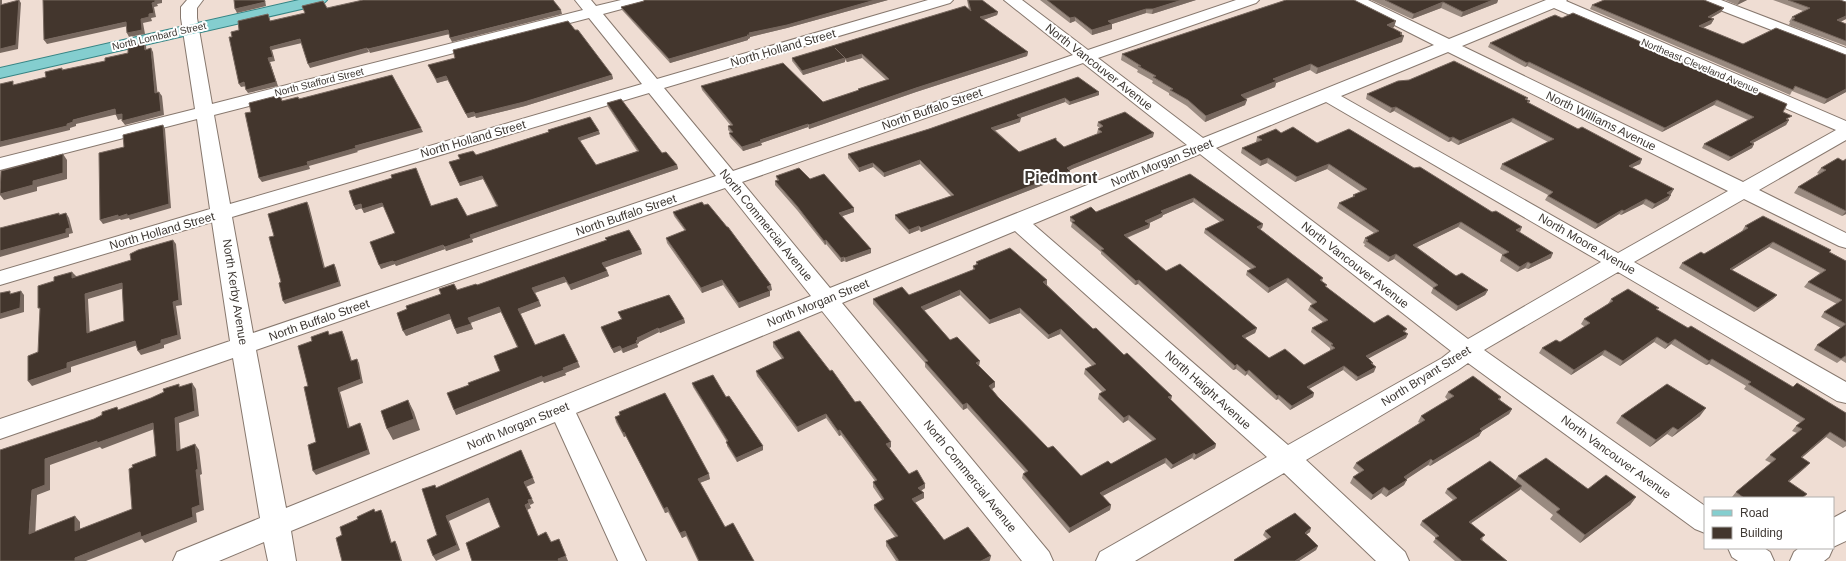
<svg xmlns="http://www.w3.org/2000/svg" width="1846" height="561" font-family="Helvetica,sans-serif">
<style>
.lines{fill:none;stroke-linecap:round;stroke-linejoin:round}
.minor-casing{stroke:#87786e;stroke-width:2}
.major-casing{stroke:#368484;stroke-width:2}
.minor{fill:#fff;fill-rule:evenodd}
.major{fill:#84cecf;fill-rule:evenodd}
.wall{fill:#998a80;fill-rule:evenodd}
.shaded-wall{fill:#77685f}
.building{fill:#43362d;stroke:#77685f;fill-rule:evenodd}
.labels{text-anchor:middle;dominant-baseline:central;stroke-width:4;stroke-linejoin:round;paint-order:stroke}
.far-street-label{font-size:10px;fill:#3e3833;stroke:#fff}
.street-label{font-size:12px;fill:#3e3833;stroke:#fff}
.district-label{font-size:16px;font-weight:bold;fill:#3e3833;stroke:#fff}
</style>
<rect width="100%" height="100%" fill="#efddd3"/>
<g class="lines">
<g class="minor-casing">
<path id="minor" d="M 187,0 L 203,0 L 197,8 L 197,18 L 212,104 L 583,10 L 575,0 L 591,0 L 596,6 L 621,0 L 647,0 L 644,3 L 603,14 L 657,79 L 928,0 L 953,0 L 950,3 L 664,88 L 733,171 L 1073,55 L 1004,0 L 1022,0 L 1088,50 L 1236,0 L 1259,0 L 1256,3 L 1098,58 L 1203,138 L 1434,45 L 1351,3 L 1348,0 L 1368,0 L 1449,39 L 1546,0 L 1567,0 L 1566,1 L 1846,121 L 1846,140 L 1759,190 L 1846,233 L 1846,248 L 1839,246 L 1744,199 L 1634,262 L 1846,382 L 1846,403 L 1837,401 L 1618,272 L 1484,350 L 1705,506 L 1705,533 L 1695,529 L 1468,363 L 1458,370 L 1306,460 L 1405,552 L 1409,561 L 1376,561 L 1284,473 L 1135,561 L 1096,561 L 1100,552 L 1267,457 L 1015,231 L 842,303 L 1049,552 L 1053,561 L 1022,561 L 822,311 L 576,413 L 646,561 L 618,561 L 555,422 L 291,531 L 296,561 L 268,561 L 264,542 L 219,561 L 173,561 L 177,552 L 260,518 L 233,358 L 0,439 L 0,419 L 230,341 L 212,222 L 0,285 L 0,271 L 210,209 L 197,119 L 0,170 L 0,158 L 195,109 L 181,18 L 181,7 ZM 1554,8 L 1836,130 L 1743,182 L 1462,46 ZM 589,18 L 642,84 L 230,204 L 214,115 ZM 1448,52 L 1728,191 L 1618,253 L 1341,96 ZM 1083,63 L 1187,145 L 830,288 L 742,182 ZM 649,93 L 716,176 L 253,333 L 232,217 ZM 1326,102 L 1601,262 L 1468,339 L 1216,148 ZM 1200,154 L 1442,344 L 1451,351 L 1442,358 L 1288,445 L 1033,224 ZM 725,188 L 811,296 L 286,508 L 256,350 Z
M 1699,0 L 1721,0 L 1846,48 L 1846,59 L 1702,3 Z
M 1834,0 L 1846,0 L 1846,6 L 1837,3 Z
M 1846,511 L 1846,541 L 1833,547 L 1833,518 Z
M 1728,548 L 1764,548 L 1770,552 L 1774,561 L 1738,561 L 1732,557 Z
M 1799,548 L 1833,548 L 1829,557 L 1824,561 L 1790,561 L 1794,552 Z"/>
</g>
<g class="major-casing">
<path id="major" d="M 299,0 L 327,0 L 324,3 L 319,5 L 0,78 L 0,68 Z"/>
</g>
<use href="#minor" class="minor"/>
<use href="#major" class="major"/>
</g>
<path class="wall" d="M 644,0 L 888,0 L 787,28 L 750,37 L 750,38 L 748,39 L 748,40 L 670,63 L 622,10 L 621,7 L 644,1 Z
M 967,0 L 982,0 L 998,12 L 997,15 L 983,20 L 1028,52 L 1027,56 L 916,92 L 809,129 L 808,127 L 761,143 L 762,145 L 743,151 L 730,137 L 729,133 L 731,133 L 728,130 L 728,126 L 731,126 L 702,90 L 701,86 L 823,102 L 858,91 L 858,89 L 886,80 L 862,58 L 847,62 L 845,60 L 845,62 L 803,75 L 792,61 L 792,58 L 969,10 Z
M 1040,0 L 1196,0 L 1152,14 L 1146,13 L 1112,24 L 1112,29 L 1092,35 L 1075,21 L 1070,23 Z
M 1371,0 L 1498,0 L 1497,3 L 1461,17 L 1441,8 L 1412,19 Z
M 1725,0 L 1747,0 L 1737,5 Z
M 1773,0 L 1840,0 L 1846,19 L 1840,22 L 1846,24 L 1846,46 L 1789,25 L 1790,22 L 1789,22 L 1792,17 L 1803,11 Z
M 1592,5 L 1721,12 L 1711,18 L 1714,19 L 1711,24 L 1703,28 L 1743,44 L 1846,55 L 1846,92 L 1824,104 L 1792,91 L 1790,95 L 1590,9 Z
M 1394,27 L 1393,28 L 1402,35 L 1402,42 L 1316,74 L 1310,70 L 1276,83 L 1275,87 L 1246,99 L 1245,105 L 1205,122 L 1187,106 L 1169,95 L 1169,93 L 1152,83 L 1153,81 L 1137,72 L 1138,70 L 1121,60 L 1122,54 Z
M 575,30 L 612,75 L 613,79 L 525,106 L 476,118 L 475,116 L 468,118 L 448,80 L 437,83 L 428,65 Z
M 1490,43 L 1783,112 L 1789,120 L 1786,125 L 1753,143 L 1754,144 L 1752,148 L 1728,161 L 1702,148 L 1704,144 L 1748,120 L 1714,105 L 1662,132 L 1527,66 L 1525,67 L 1488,47 Z
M 1078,77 L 1099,95 L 1069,105 L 1065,102 L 1020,118 L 1020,122 L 995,130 L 1019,152 L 1056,140 L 1064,147 L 1099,134 L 1097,133 L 1098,129 L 1100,128 L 1097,126 L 1098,122 L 1153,137 L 1072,169 L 1070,170 L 1069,175 L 921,232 L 919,230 L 909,234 L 895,219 L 895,215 L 951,196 L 920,164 L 884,177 L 873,167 L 859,172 L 848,158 L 848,154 L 929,129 Z
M 1367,94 L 1527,100 L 1530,101 L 1529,103 L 1578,129 L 1642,159 L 1640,164 L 1632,167 L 1671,194 L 1670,194 L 1671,195 L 1668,200 L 1652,209 L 1643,204 L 1621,215 L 1619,214 L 1595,229 L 1545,200 L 1548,195 L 1500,169 L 1502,164 L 1548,142 L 1511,122 L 1458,145 L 1451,141 L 1448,142 L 1394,111 L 1390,113 L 1366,99 Z
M 607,103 L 662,153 L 677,165 L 678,169 L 472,239 L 473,242 L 446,251 L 445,249 L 396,266 L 395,264 L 381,269 L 395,233 L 384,206 L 364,213 L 362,208 L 356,210 L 354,206 L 431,206 L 467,216 L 497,207 L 483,179 L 460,186 L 449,162 L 460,159 L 458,155 L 476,155 L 548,132 L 548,130 L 600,134 L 580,141 L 596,165 L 637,151 L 608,107 Z
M 1281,133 L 1317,143 L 1519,232 L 1551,258 L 1528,269 L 1525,268 L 1517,272 L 1500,261 L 1502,255 L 1503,255 L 1458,227 L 1417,247 L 1456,276 L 1488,290 L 1485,295 L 1456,311 L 1431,293 L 1433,288 L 1394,259 L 1388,262 L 1364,246 L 1365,244 L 1363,243 L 1365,238 L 1374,233 L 1337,208 L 1339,203 L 1353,197 L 1353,195 L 1361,192 L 1327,169 L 1295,182 L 1267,163 L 1260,166 L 1241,153 L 1242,148 L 1257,142 L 1256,142 L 1257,137 Z
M 1843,161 L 1846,214 L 1842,216 L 1794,193 L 1798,187 L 1819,174 L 1817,173 L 1821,168 Z
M 1190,174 L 1263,224 L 1262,228 L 1260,229 L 1323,278 L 1322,282 L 1326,287 L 1374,323 L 1407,329 L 1405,332 L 1406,338 L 1368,358 L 1373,363 L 1373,365 L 1374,372 L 1356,381 L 1343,370 L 1309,389 L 1314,393 L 1313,397 L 1290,410 L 1278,399 L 1276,400 L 1247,374 L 1245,376 L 1236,369 L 1233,370 L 1138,284 L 1135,285 L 1101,254 L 1101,252 L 1071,227 L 1072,223 L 1070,221 L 1070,217 L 1096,212 ZM 1193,202 L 1220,222 L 1205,229 L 1204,233 L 1251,269 L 1247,271 L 1246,275 L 1268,293 L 1286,282 L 1312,304 L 1310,306 L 1308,310 L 1323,322 L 1312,328 L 1311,332 L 1330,348 L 1330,350 L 1331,350 L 1304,365 L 1269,358 L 1245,338 L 1255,333 L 1257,328 L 1166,271 L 1127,238 L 1149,228 L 1150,224 L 1149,223 L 1162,217 L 1163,215 Z
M 776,176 L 810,179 L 854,212 L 842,216 L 871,249 L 871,253 L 846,262 L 844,261 L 841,262 L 826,244 L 825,245 L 797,210 L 775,185 L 775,181 L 777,180 Z
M 673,212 L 772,290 L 769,291 L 770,296 L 739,308 L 723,285 L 702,293 L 667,243 L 666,238 L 685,231 L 674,216 Z
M 1745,226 L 1831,250 L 1830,252 L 1846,261 L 1846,363 L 1841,360 L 1837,363 L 1814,350 L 1817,345 L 1841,328 L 1821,317 L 1824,312 L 1837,304 L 1804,287 L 1808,282 L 1820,273 L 1769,247 L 1732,270 L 1777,295 L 1773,299 L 1754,312 L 1679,268 L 1682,263 L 1704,254 L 1742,231 Z
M 605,238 L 642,254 L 605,267 L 607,271 L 609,276 L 571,290 L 566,282 L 535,293 L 539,301 L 541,306 L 520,314 L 535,345 L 580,367 L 565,373 L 566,375 L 544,383 L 543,381 L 456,415 L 469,385 L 500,371 L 517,347 L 501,312 L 470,323 L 473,329 L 457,334 L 451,319 L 406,336 L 457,290 L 477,285 L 606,240 Z
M 976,262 L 1047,280 L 1047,285 L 1093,329 L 1124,355 L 1216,444 L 1215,448 L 1194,460 L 1192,458 L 1171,469 L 1165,463 L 1102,496 L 1111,505 L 1110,510 L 1069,533 L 1022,478 L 1023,474 L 1025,472 L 967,408 L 963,410 L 925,367 L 925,363 L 873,304 L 873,299 L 909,295 L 973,270 L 973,266 L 976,265 ZM 960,295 L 989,324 L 1020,313 L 1048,339 L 1060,334 L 1092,366 L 1085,369 L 1084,374 L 1102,392 L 1099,394 L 1098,399 L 1123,423 L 1128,420 L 1152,441 L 1111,464 L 1081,476 L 1048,448 L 998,397 L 992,389 L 995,387 L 995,382 L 979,366 L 950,340 L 924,310 Z
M 1611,299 L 1657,310 L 1688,328 L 1793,387 L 1846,413 L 1846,446 L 1843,448 L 1826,437 L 1802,457 L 1806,467 L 1789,482 L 1803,498 L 1733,498 L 1732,497 L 1736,492 L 1771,463 L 1765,460 L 1770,455 L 1797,433 L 1792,431 L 1796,426 L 1800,423 L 1744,389 L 1746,386 L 1709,364 L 1706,365 L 1671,344 L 1665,349 L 1654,342 L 1620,366 L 1602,355 L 1571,375 L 1539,353 L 1542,348 L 1560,342 L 1585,327 L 1581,324 L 1584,319 L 1608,304 Z
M 618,312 L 684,319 L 685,323 L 660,333 L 659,332 L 639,342 L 639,343 L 637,344 L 638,347 L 623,353 L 621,350 L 614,353 L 602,331 L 601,327 L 621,319 Z
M 773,342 L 855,402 L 891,447 L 889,448 L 909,474 L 925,488 L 921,491 L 924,498 L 915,502 L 944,540 L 990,560 L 989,561 L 896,561 L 886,546 L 886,541 L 895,537 L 874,509 L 874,505 L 882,500 L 873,487 L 873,482 L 875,481 L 841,435 L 839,436 L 826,418 L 798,432 L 757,376 L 756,371 L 782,359 L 773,347 Z
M 692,383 L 763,446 L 763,450 L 737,462 L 727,446 L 727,442 L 693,387 Z
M 1448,392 L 1501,397 L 1500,400 L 1512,409 L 1509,414 L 1482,431 L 1479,436 L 1430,466 L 1428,465 L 1406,479 L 1404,485 L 1386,497 L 1381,493 L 1371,500 L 1350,483 L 1353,477 L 1359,473 L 1353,468 L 1356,463 L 1420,423 L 1418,422 L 1421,416 L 1448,400 L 1445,397 Z
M 619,412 L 710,479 L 700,483 L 725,527 L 754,561 L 698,561 L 686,536 L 682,538 L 668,512 L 665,513 L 626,436 L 624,437 L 616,422 L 615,417 L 620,415 Z
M 1621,416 L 1700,416 L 1672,437 L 1667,434 L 1650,447 L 1616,423 Z
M 1518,476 L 1588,489 L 1636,497 L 1630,505 L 1580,543 L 1550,519 L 1553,515 L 1520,489 L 1471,523 L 1483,539 L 1482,540 L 1507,561 L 1455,561 L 1433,542 L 1436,538 L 1420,525 L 1422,521 L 1453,500 L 1445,493 L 1447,489 L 1515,481 Z
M 1265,531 L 1310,532 L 1306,534 L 1318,546 L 1316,550 L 1299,561 L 1234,561 L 1234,560 L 1267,539 L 1263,535 Z"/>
<path class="shaded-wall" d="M 0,0 L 2,0 L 2,8 L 0,5 Z
M 19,0 L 21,3 L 18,49 L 0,53 L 0,49 Z
M 155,0 L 162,0 L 162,3 L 157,4 L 158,6 L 154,7 L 156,17 L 151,18 L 152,21 L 143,23 L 145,34 L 129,37 L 127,33 L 141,19 L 149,14 L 152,3 Z
M 264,0 L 265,0 L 266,6 L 237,13 L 235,9 Z
M 875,0 L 888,0 L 787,28 L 750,37 L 750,38 L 748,39 L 748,40 L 670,63 L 669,59 L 747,35 L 749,33 Z
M 1182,0 L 1196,0 L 1152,14 L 1153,9 Z
M 1493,0 L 1498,0 L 1497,3 L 1461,17 L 1463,12 Z
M 1740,0 L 1747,0 L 1737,5 Z
M 1443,2 L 1441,8 L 1412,19 L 1414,14 Z
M 1724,8 L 1721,12 L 1705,21 L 1708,17 Z
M 1146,9 L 1146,13 L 1112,24 L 1112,29 L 1092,35 L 1092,30 L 1108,21 Z
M 561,10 L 562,14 L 452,42 L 450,38 Z
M 998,12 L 997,15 L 980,21 L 980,17 Z
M 1846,16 L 1846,19 L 1834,25 L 1837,20 Z
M 1075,17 L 1075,21 L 1070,23 L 1070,18 Z
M 1714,19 L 1711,24 L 1696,31 L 1699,26 Z
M 1396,21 L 1394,27 L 1386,30 L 1387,25 Z
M 126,22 L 128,26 L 47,44 L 44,40 Z
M 448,30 L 450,34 L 370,53 L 368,49 Z
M 1402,33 L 1401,37 L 1404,36 L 1402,42 L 1316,74 L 1318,68 Z
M 300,39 L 302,43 L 272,50 L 275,61 L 270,62 L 278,86 L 248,93 L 246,90 L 268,58 L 270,47 Z
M 144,42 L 146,46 L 147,54 L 145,50 Z
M 151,48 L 153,52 L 158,97 L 155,93 Z
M 367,48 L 369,52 L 310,68 L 308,64 Z
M 1028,52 L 1027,56 L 916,92 L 809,129 L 809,125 L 916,88 Z
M 862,54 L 862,58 L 847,62 L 846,59 Z
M 845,58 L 845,62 L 803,75 L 802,71 Z
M 1529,62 L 1527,66 L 1525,67 L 1527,63 Z
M 1311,64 L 1310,70 L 1276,83 L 1275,87 L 1239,101 L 1241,95 L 1273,79 Z
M 612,75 L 613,79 L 525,106 L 476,118 L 475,114 Z
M 446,76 L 448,80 L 437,83 L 436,79 Z
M 244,82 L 246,86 L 241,87 L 239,84 Z
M 1846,89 L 1846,92 L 1824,104 L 1827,99 Z
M 159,92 L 162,96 L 164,115 L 125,125 L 122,121 Z
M 1099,92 L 1099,95 L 1069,105 L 1070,102 Z
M 1065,98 L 1065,102 L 1017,119 L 1017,115 Z
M 1247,100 L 1245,105 L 1205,122 L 1206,116 Z
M 1717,100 L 1714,105 L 1662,132 L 1665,128 Z
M 1396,107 L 1394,111 L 1390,113 L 1392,108 Z
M 115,109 L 118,114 L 76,124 L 76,126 L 70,128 L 70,130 L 0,147 L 0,142 L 73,120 Z
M 474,112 L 475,116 L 468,118 L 466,114 Z
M 122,114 L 125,118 L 118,120 L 116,115 Z
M 1021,118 L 1020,122 L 991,132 L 991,128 Z
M 1513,118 L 1511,122 L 1458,145 L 1460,141 Z
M 1789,120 L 1786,125 L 1747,146 L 1750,142 Z
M 808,124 L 808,127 L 761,143 L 762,145 L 743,151 L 742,147 L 760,140 Z
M 163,125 L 165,129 L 171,208 L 130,220 L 129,218 L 121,220 L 120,219 L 103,224 L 100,220 L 118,215 Z
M 421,128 L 423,132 L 357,151 L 358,152 L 309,166 L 310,169 L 262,182 L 259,178 L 355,146 Z
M 599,131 L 600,134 L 579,141 L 578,138 Z
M 1154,133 L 1153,137 L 1072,169 L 1067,172 L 1070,171 L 1069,175 L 921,232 L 921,228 L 1067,168 L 1073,165 Z
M 1453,137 L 1451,141 L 1448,142 L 1450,138 Z
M 1754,144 L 1752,148 L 1728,161 L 1731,157 Z
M 63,154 L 67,160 L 67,179 L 37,187 L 37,191 L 4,200 L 0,195 L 0,194 L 33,181 Z
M 1268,158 L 1267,163 L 1260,166 L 1261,161 Z
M 1642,159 L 1640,164 L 1626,170 L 1629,166 Z
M 920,160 L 920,164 L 884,177 L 884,173 Z
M 873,163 L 873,167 L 859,172 L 859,168 Z
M 1329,164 L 1327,169 L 1295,182 L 1297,177 Z
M 677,165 L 678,169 L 472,239 L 473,242 L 446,251 L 445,247 L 470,235 Z
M 482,176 L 483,179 L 460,186 L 459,183 Z
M 1674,189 L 1671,194 L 1664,198 L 1667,193 Z
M 1671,195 L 1668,200 L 1652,209 L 1655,204 Z
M 1194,198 L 1193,202 L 1163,215 L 1162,217 L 1145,225 L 1145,221 L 1161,211 Z
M 1646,199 L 1643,204 L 1621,215 L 1624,211 Z
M 307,202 L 309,206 L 326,272 L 324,268 Z
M 382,203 L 384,206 L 364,213 L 362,209 Z
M 361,204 L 362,208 L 356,210 L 354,206 Z
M 854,208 L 854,212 L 840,217 L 839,213 Z
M 1622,210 L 1619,214 L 1595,229 L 1598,224 Z
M 1846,211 L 1846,214 L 1842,216 Z
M 66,213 L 69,218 L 73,233 L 69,234 L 69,237 L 0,257 L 0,251 Z
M 1461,222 L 1458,227 L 1411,250 L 1413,245 Z
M 1150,224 L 1149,228 L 1123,239 L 1124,235 Z
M 1263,224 L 1262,228 L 1256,231 L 1257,227 Z
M 919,226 L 919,230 L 909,234 L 909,230 Z
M 1522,227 L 1520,232 L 1516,230 Z
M 173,240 L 176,244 L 182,305 L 176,306 L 181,339 L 164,345 L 164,348 L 141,355 L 138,351 L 161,340 L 173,302 Z
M 826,240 L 826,244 L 825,245 L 824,241 Z
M 1773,242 L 1769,247 L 1727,273 L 1730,269 Z
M 443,245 L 445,249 L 396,266 L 395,264 L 381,269 L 379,265 Z
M 871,249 L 871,253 L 846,262 L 845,258 Z
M 641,250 L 642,254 L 604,268 L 602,263 Z
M 1553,253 L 1551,258 L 1528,269 L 1531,264 Z
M 1396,254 L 1394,259 L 1388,262 L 1390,257 Z
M 844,257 L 844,261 L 841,262 L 841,258 Z
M 1528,262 L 1525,268 L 1517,272 L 1520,267 Z
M 334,264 L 336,268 L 341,286 L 285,304 L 283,301 Z
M 607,271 L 609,276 L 571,290 L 569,285 Z
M 72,272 L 76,276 L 76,282 L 72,278 Z
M 564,277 L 566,282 L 534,293 L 532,288 Z
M 1288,278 L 1286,282 L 1268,293 L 1269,288 Z
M 722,280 L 723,285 L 702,293 L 701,288 Z
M 1047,280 L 1047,285 L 1043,282 Z
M 1139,280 L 1138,284 L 1135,285 L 1136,281 Z
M 122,283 L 125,288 L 88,299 L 90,338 L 87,333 L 85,294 Z
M 771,285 L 772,290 L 767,292 L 767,287 Z
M 960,290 L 960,295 L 921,312 L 921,307 Z
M 1488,290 L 1485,295 L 1456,311 L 1458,306 Z
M 21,291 L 24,295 L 24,312 L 0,319 L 0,314 Z
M 770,291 L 770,296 L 739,308 L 738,303 Z
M 1777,295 L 1773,299 L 1754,312 L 1758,308 Z
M 539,301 L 541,306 L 520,314 L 518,309 Z
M 499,307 L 501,312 L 470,323 L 468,318 Z
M 1020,308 L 1020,313 L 989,324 L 990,320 Z
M 449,314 L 451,319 L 406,336 L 403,331 Z
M 684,319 L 685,323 L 660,333 L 659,329 Z
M 471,324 L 473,329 L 457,334 L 455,329 Z
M 658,328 L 659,332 L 639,342 L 639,343 L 637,344 L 638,347 L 623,353 L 622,349 L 636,341 L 637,338 Z
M 1257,328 L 1255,333 L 1241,340 L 1242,336 Z
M 1061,329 L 1060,334 L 1048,339 L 1049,335 Z
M 342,331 L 344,335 L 353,365 L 351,361 Z
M 1408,334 L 1406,338 L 1364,361 L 1366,356 Z
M 1657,337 L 1654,342 L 1620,366 L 1623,361 Z
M 1675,339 L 1671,344 L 1665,349 L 1668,344 Z
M 135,341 L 138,345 L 71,367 L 71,372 L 32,386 L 28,381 L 67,363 Z
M 620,346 L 621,350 L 614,353 L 612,349 Z
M 1605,350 L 1602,355 L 1571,375 L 1574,370 Z
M 357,359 L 359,363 L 363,383 L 340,392 L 351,432 L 348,428 L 338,388 Z
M 1712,359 L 1709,364 L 1706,365 L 1709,361 Z
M 980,361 L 979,366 L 976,363 Z
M 578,362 L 580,367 L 565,373 L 566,375 L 544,383 L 542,378 Z
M 1237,364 L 1236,369 L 1233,370 L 1235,366 Z
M 1344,366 L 1343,370 L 1305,391 L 1307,387 Z
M 1376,367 L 1374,372 L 1356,381 L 1358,377 Z
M 1249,370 L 1247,374 L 1245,376 L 1246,372 Z
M 542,376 L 543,381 L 456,415 L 454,410 Z
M 995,382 L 995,387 L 989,391 L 989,386 Z
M 192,383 L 196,389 L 199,416 L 179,423 L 181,457 L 177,451 L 175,418 Z
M 1314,393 L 1313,397 L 1290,410 L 1292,406 Z
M 1279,395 L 1278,399 L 1276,400 L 1277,396 Z
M 1172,396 L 1171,400 L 1168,397 Z
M 408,400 L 414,412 L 420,430 L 393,440 L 387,429 Z
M 967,403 L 967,408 L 963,410 L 963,405 Z
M 1706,408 L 1700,416 L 1672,437 L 1678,430 Z
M 1512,409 L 1509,414 L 1482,431 L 1479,436 L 1430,466 L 1433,461 L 1480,429 Z
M 826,414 L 826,418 L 798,432 L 797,427 Z
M 1129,415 L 1128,420 L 1123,423 L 1124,418 Z
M 153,423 L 157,428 L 102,449 L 100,447 L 50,465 L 50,490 L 37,495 L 35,539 L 29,534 L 32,490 L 45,459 L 97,441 Z
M 360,423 L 362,427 L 370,454 L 316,475 L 313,471 Z
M 1673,427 L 1667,434 L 1650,447 L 1656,440 Z
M 840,430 L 841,435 L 839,436 L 838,431 Z
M 624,432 L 626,436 L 624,437 L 623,433 Z
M 1830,432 L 1826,437 L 1797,462 L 1801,457 Z
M 891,442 L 891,447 L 887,449 L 886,444 Z
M 195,444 L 199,450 L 202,474 L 200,475 L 204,510 L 196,513 L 197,522 L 145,543 L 142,539 L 86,561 L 75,561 L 75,558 L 192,508 L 196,470 Z
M 1216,444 L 1215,448 L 1194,460 L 1196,455 Z
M 763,446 L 763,450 L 737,462 L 736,458 Z
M 1194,453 L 1192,458 L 1171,469 L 1173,465 Z
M 1166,458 L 1165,463 L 1099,498 L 1100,493 Z
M 1431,459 L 1428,465 L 1401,483 L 1404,477 Z
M 1810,463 L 1806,467 L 1784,486 L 1788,481 Z
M 709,474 L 710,479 L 699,483 L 698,479 Z
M 533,478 L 535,483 L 526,487 L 524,482 Z
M 1407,480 L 1404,485 L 1386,497 L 1389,491 Z
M 925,484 L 925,488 L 918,492 L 918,488 Z
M 1522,486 L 1520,490 L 1467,526 L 1469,522 Z
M 1384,487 L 1381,493 L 1371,500 L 1373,495 Z
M 924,493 L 924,498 L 913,504 L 912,499 Z
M 1636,497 L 1630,505 L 1580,543 L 1585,535 Z
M 488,498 L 490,502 L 449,521 L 460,550 L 436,561 L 433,556 L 446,516 Z
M 532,499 L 534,503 L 530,505 L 528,500 Z
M 529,503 L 531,508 L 527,510 L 525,505 Z
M 1111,505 L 1110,510 L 1069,533 L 1070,528 Z
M 667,507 L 668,512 L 665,513 L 664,509 Z
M 381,510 L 383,514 L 393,547 L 391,543 Z
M 75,516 L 80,522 L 80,536 L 75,531 Z
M 1311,528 L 1310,532 L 1303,537 L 1305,533 Z
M 685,531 L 686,536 L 682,538 L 680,533 Z
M 559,539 L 568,561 L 559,561 L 558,559 Z
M 395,541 L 397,545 L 402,561 L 401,561 Z
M 1318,546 L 1316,550 L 1299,561 L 1295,561 Z
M 991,556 L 990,560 L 989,561 L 981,561 Z"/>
<path class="building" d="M 0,0 L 0,5 L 19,0 L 16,45 L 0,49 Z
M 43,0 L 155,0 L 155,2 L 152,3 L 154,13 L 149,14 L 149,17 L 141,19 L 142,30 L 127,33 L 126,22 L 44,40 Z
M 234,0 L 264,0 L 265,2 L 235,9 Z
M 363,0 L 553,0 L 561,10 L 450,38 L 448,30 L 368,49 L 367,48 L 308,64 L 300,39 L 270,47 L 273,57 L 268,58 L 276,82 L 246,90 L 244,82 L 239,84 L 229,37 L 232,37 L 231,32 L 239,30 L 238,21 L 268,14 L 270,21 L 305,13 L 302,6 L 323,1 L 327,8 Z
M 644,0 L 875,0 L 787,25 L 749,33 L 750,35 L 747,35 L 748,36 L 669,59 L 621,7 L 644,1 Z
M 968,0 L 982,0 L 998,12 L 980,17 L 1028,52 L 916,88 L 809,125 L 808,124 L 760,140 L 761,141 L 742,147 L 729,133 L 733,132 L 728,126 L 733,125 L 701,86 L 783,63 L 823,102 L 859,90 L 858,89 L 889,79 L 862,54 L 846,59 L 835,48 L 845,58 L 802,71 L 792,58 L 965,6 L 971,11 Z
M 1047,0 L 1182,0 L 1153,9 L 1146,9 L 1108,21 L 1112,24 L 1092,30 L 1075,17 L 1070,18 Z
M 1286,0 L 1354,0 L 1396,21 L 1387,25 L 1402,33 L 1400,34 L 1404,36 L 1318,68 L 1311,64 L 1273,79 L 1277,81 L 1241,95 L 1247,100 L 1206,116 L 1188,100 L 1170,90 L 1173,89 L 1153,77 L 1156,76 L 1138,66 L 1141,66 L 1122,54 Z
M 1385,0 L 1493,0 L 1463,12 L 1443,2 L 1414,14 Z
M 1604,0 L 1704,0 L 1724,8 L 1708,17 L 1714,19 L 1699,26 L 1743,44 L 1776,28 L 1846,55 L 1846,89 L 1827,99 L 1795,86 L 1793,90 L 1592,5 Z
M 1788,0 L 1840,0 L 1846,2 L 1846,16 L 1837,20 L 1846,24 L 1846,41 L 1792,20 L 1795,18 L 1792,17 L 1810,8 Z
M 1573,13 L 1787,104 L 1783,112 L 1792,116 L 1786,119 L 1789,120 L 1750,142 L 1754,144 L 1731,157 L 1704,144 L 1754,117 L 1717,100 L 1665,128 L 1529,62 L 1527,63 L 1490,43 L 1550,17 L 1555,15 L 1562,18 Z
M 568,21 L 575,30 L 578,30 L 612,75 L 524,102 L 475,114 L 474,112 L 466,114 L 446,76 L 436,79 L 428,65 L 455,58 L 453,50 Z
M 144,42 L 145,50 L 151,48 L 155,93 L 159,92 L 161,111 L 122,121 L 122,114 L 116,115 L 115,109 L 73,120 L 73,122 L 67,124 L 67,126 L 0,142 L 0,84 L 13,81 L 13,85 L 46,77 L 45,72 L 62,68 L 62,70 L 105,61 L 105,58 L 128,53 L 128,46 Z
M 1454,61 L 1528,98 L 1525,99 L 1530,101 L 1527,102 L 1578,129 L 1582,127 L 1642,159 L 1629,166 L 1674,189 L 1667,193 L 1671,195 L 1655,204 L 1646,199 L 1624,211 L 1622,210 L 1598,224 L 1548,196 L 1553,192 L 1502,164 L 1554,139 L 1513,118 L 1460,141 L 1453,137 L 1450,138 L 1396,107 L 1392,108 L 1367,94 L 1398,81 L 1409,80 Z
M 392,75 L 421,128 L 355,146 L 356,148 L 307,162 L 308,165 L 259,178 L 245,113 L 251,112 L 249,103 L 280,95 L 282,101 L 298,97 L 299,99 Z
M 1078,77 L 1099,92 L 1070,102 L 1065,98 L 1017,115 L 1021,118 L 991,128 L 1019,152 L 1056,138 L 1056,140 L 1064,147 L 1102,132 L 1098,129 L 1103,126 L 1098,122 L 1125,112 L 1154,133 L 1073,165 L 1067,168 L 1070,171 L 921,228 L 919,226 L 909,230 L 895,215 L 954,195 L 920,160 L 884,173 L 873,163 L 859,168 L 848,154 L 929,129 Z
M 621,99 L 662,153 L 666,152 L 677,165 L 470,235 L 471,238 L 445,247 L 443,245 L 394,262 L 393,261 L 379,265 L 370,242 L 395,233 L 382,203 L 362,209 L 361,204 L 354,206 L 349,191 L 392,178 L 391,175 L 416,168 L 431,206 L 457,198 L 467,216 L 498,206 L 482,176 L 459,183 L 449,162 L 460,159 L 458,155 L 473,151 L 476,155 L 549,132 L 548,130 L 590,117 L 599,131 L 578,138 L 596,165 L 639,151 L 607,103 Z
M 163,125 L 169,204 L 127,216 L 127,214 L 118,217 L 118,215 L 100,220 L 99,153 L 124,147 L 123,135 Z
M 1293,127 L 1317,143 L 1349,129 L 1414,168 L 1420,167 L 1492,212 L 1496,211 L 1522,227 L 1516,230 L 1553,253 L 1531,264 L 1528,262 L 1520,267 L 1502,255 L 1509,252 L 1461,222 L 1413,245 L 1456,276 L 1462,273 L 1488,290 L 1458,306 L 1433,288 L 1438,285 L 1396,254 L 1390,257 L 1366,241 L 1368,240 L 1365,238 L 1379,231 L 1339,203 L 1355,196 L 1353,195 L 1367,189 L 1329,164 L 1297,177 L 1268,158 L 1261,161 L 1242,148 L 1262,140 L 1257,137 L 1276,129 L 1281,133 Z
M 63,154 L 63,173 L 33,181 L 33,185 L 0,194 L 1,171 Z
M 1838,158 L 1843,161 L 1846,159 L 1846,211 L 1798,187 L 1826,170 L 1821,168 Z
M 799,168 L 810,179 L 824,174 L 854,208 L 839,213 L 871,249 L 845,258 L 844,257 L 841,258 L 826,240 L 824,241 L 797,206 L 775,181 L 779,180 L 776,176 Z
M 1190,174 L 1263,224 L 1257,227 L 1323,278 L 1320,280 L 1327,285 L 1325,286 L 1374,323 L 1388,315 L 1407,329 L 1403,331 L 1408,334 L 1366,356 L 1373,363 L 1371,363 L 1376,367 L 1358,377 L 1344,366 L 1307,387 L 1314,393 L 1292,406 L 1279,395 L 1277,396 L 1249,370 L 1246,372 L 1237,364 L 1235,366 L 1139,280 L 1136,281 L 1101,250 L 1104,249 L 1072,222 L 1075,221 L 1070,217 L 1091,207 L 1096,212 ZM 1194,198 L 1224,220 L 1205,229 L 1256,267 L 1247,271 L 1269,288 L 1288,278 L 1317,302 L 1310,306 L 1328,320 L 1312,328 L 1333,344 L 1331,345 L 1335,348 L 1304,365 L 1285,349 L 1269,358 L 1242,336 L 1257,328 L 1180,264 L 1166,271 L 1124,235 L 1150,224 L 1145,221 L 1163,213 L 1161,211 Z
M 307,202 L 324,268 L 334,264 L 339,282 L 283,301 L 279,283 L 281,282 L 269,237 L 274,236 L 268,214 Z
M 702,202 L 704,205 L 708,204 L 727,227 L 728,227 L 771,285 L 767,287 L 770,291 L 738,303 L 722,280 L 701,288 L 666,238 L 686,230 L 673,212 Z
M 59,213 L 59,215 L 66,213 L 70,228 L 66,229 L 66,233 L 0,251 L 0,228 Z
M 1763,216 L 1831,250 L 1829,252 L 1846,261 L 1846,356 L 1845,356 L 1841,359 L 1817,345 L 1846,324 L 1824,312 L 1842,300 L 1808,282 L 1826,270 L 1773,242 L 1730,269 L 1777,295 L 1758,308 L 1682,263 L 1701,252 L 1704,254 L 1748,228 L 1745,226 Z
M 629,230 L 641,250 L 602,263 L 607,271 L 569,285 L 564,277 L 532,288 L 539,301 L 518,309 L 535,345 L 564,334 L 578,362 L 563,368 L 564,370 L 542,378 L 542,376 L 454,410 L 447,393 L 469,385 L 468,383 L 500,371 L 494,356 L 518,347 L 499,307 L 468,318 L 471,324 L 455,329 L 449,314 L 403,331 L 397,313 L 407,309 L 406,306 L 441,294 L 439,289 L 454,284 L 457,290 L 476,284 L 477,285 L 607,240 L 605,238 Z
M 173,240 L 179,300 L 173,302 L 178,335 L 161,340 L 161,343 L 138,351 L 135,341 L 67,363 L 67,368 L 28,381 L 28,356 L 38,352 L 40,308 L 38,308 L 38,286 L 54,281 L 54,277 L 72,272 L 72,278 L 131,260 L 130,254 L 138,250 ZM 122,283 L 124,321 L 87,333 L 85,294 Z
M 1010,248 L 1047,280 L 1043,282 L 1093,329 L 1096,328 L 1124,355 L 1127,353 L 1172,396 L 1168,397 L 1216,444 L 1196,455 L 1194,453 L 1173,465 L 1166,458 L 1100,493 L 1111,505 L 1070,528 L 1023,474 L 1028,471 L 967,403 L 963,405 L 925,362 L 928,361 L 873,299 L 902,287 L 909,295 L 975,269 L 973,266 L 978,264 L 976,262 ZM 960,290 L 990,320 L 1020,308 L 1049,335 L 1061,329 L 1096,364 L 1085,369 L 1106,390 L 1099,394 L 1124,418 L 1129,415 L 1156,439 L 1111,464 L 1108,461 L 1081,476 L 1053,446 L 1048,448 L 998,397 L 989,386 L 995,382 L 976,363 L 980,361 L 957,337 L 950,340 L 921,307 Z
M 1628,289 L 1659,308 L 1656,309 L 1688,328 L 1691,326 L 1793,387 L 1797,383 L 1846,413 L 1846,442 L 1830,432 L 1801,457 L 1810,463 L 1788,481 L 1807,494 L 1802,498 L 1744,498 L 1736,492 L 1776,459 L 1770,455 L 1802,429 L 1796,426 L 1805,419 L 1748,384 L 1751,382 L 1712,359 L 1709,361 L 1675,339 L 1668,344 L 1657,337 L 1623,361 L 1605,350 L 1574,370 L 1542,348 L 1556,340 L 1560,342 L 1590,323 L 1584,319 L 1613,301 L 1611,299 Z
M 10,291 L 10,294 L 21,291 L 20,308 L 0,314 L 0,293 Z
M 669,295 L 684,319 L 659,329 L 658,328 L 637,338 L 638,339 L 636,341 L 637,343 L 622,349 L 620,346 L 612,349 L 601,327 L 622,319 L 618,312 Z
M 328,331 L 329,335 L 342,331 L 351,361 L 357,359 L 361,379 L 338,388 L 348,428 L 360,423 L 368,450 L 313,471 L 308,445 L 316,442 L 304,387 L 308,386 L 298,346 L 312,341 L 311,337 Z
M 799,331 L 830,371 L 832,370 L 855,402 L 860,401 L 891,442 L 886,444 L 909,474 L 917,470 L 925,484 L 918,488 L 924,493 L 912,499 L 944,540 L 968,527 L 991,556 L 981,561 L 899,561 L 886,541 L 898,536 L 874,505 L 884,499 L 873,482 L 877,480 L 840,430 L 838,431 L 826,414 L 797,427 L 756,371 L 784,358 L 773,342 Z
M 713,375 L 726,397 L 729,396 L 763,446 L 736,458 L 726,442 L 728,441 L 692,383 Z
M 1473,376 L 1501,397 L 1498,399 L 1512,409 L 1480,429 L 1482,431 L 1433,461 L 1431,459 L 1404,477 L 1407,480 L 1389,491 L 1384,487 L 1373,495 L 1353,477 L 1364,470 L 1356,463 L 1425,420 L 1421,416 L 1454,396 L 1448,392 Z
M 192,383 L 195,411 L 175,418 L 177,451 L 195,444 L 198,469 L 196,470 L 200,505 L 192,508 L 193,517 L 141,537 L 140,532 L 75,558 L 75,561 L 0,561 L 0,450 L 94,419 L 102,415 L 102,412 L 117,407 L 118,410 L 151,398 L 164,392 L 163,389 L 179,384 L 179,387 ZM 153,423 L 156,456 L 132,465 L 133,467 L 129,469 L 132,509 L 75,531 L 75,516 L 29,534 L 32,490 L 45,485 L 45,459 L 97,441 L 97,443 Z
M 1667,384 L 1706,408 L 1678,430 L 1673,427 L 1656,440 L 1621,416 Z
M 665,393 L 709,474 L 698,479 L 725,527 L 733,523 L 754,561 L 699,561 L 685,531 L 680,533 L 667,507 L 664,509 L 624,432 L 623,433 L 615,417 L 620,415 L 619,412 Z
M 408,400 L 414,419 L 387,429 L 381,411 Z
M 521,450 L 533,478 L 524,482 L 532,499 L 528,500 L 529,503 L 525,505 L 538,536 L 546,532 L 551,542 L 559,539 L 566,556 L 558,559 L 559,561 L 472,561 L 466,543 L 500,527 L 488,498 L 446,516 L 457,545 L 433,556 L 427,540 L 437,535 L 422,489 L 435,485 L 436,488 Z
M 1546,458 L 1588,489 L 1606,475 L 1636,497 L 1585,535 L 1556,512 L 1560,509 L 1518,476 Z
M 1490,461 L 1522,486 L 1469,522 L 1485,535 L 1480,539 L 1507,561 L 1462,561 L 1435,538 L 1439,536 L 1422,521 L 1457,498 L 1447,489 Z
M 374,509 L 375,512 L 381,510 L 391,543 L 395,541 L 401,561 L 342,561 L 336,538 L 342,535 L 340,527 L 358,519 L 357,517 Z
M 1295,513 L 1311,528 L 1305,533 L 1318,546 L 1295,561 L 1235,561 L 1234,560 L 1271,537 L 1265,531 Z"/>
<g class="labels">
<g class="far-street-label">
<text transform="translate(159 36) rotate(-13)">North Lombard Street</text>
<text transform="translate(1700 66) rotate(23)">Northeast Cleveland Avenue</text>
<text transform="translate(319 82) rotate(-14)">North Stafford Street</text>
</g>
<g class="street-label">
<text transform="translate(783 48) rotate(-16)">North Holland Street</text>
<text transform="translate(1099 67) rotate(38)">North Vancouver Avenue</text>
<text transform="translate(932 109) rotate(-19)">North Buffalo Street</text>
<text transform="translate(1601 121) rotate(26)">North Williams Avenue</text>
<text transform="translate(473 139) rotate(-16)">North Holland Street</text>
<text transform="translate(1162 163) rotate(-22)">North Morgan Street</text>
<text transform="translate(626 215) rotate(-19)">North Buffalo Street</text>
<text transform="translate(766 225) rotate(51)">North Commercial Avenue</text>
<text transform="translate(162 231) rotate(-16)">North Holland Street</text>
<text transform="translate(1587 244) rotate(30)">North Moore Avenue</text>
<text transform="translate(1355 265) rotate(38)">North Vancouver Avenue</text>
<text transform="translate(235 292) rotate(81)">North Kerby Avenue</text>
<text transform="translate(818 303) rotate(-22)">North Morgan Street</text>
<text transform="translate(319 320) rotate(-19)">North Buffalo Street</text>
<text transform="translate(1426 376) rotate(-32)">North Bryant Street</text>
<text transform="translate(1208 390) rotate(42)">North Haight Avenue</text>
<text transform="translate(518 426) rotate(-22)">North Morgan Street</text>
<text transform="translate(1616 457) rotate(36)">North Vancouver Avenue</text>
<text transform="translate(970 476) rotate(51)">North Commercial Avenue</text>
</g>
<g class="district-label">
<text x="1061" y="177">Piedmont</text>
</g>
</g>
<rect x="1704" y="497" width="130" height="52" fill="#ffffff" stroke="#b2afad"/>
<rect x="1712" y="510" width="20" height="6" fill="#84cecf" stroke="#b2afad"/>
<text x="1740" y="517" font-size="12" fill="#3e3833">Road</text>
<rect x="1712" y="527" width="20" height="12" fill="#43362d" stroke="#b2afad"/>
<text x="1740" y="537" font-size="12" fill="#3e3833">Building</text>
</svg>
